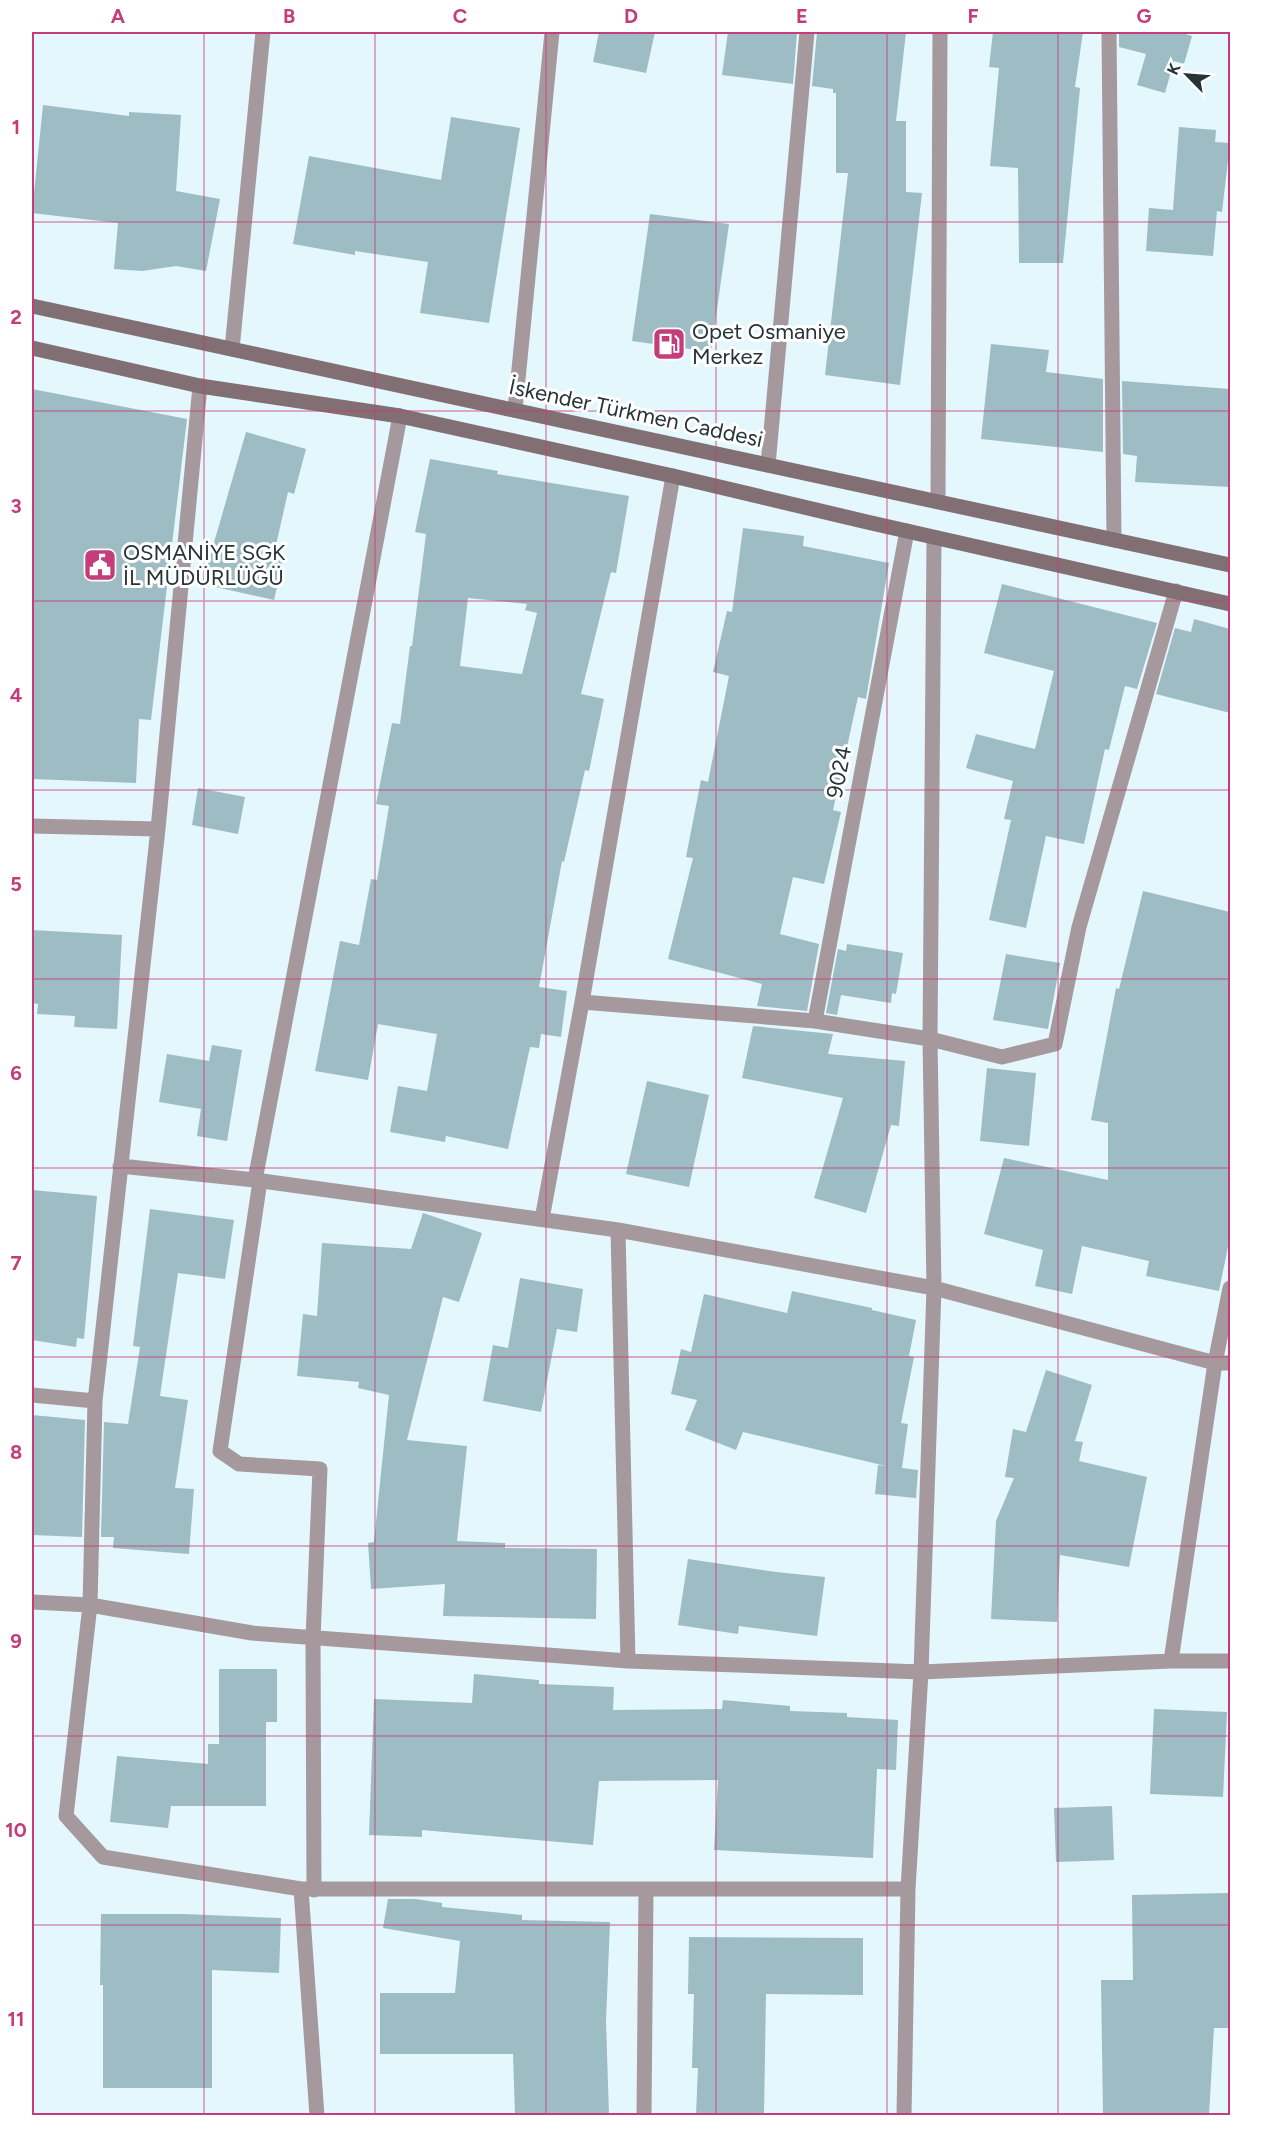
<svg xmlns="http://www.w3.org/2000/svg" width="1262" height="2147" font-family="Figtree,sans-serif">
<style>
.building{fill:#9dbcc4;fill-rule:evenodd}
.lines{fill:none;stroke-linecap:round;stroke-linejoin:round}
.street{stroke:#a6999d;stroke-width:15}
.secondary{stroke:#816f74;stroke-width:15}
.grid{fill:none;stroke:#c43c79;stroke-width:1.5;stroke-opacity:0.55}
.labels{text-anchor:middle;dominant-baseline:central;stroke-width:6;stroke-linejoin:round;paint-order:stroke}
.poi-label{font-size:22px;fill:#273437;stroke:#fff;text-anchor:start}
.street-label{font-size:22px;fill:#273437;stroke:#fff}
.neatline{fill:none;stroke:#c43c79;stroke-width:2}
.grid-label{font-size:20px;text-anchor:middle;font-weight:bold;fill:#c43c79}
</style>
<rect width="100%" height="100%" fill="#e4f7fc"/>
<path class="building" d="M 599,32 L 655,32 L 646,73 L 593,62 Z
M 728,32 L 797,32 L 793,84 L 722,75 Z
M 817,32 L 906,32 L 896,121 L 906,121 L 906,192 L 922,193 L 900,385 L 825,375 L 848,173 L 836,173 L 836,93 L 833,93 L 833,89 L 812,86 Z
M 993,32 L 1083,32 L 1075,87 L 1080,88 L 1063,263 L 1019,263 L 1018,168 L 990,166 L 999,68 L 989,67 Z
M 1119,32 L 1183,32 L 1182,33 L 1192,36 L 1184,64 L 1174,61 L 1165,93 L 1137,85 L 1146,54 L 1119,47 Z
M 43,105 L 129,116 L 129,112 L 181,115 L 176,191 L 220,199 L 206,271 L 176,266 L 142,271 L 114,269 L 118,223 L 32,213 Z
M 451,117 L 520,128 L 489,323 L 420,313 L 428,262 L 355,251 L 355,255 L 293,244 L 309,156 L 441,180 Z
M 1179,127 L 1216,130 L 1215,142 L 1230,143 L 1222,212 L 1217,211 L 1213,256 L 1146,251 L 1149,208 L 1173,210 Z
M 650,214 L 729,224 L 711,352 L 632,341 Z
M 991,344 L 1049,350 L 1046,372 L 1103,379 L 1103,452 L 981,439 Z
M 1122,381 L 1230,389 L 1230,487 L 1135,482 L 1137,456 L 1123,454 Z
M 32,389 L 187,419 L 151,720 L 139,719 L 136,783 L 32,779 Z
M 246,432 L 306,449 L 294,494 L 288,492 L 274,554 L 284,556 L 274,600 L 202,584 Z
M 430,459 L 498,471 L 497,474 L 629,496 L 616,573 L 611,572 L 581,694 L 604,699 L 589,771 L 585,770 L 564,862 L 562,861 L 539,987 L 567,991 L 561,1037 L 541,1034 L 539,1048 L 530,1047 L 508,1149 L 446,1136 L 445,1142 L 390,1132 L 398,1086 L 427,1091 L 437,1034 L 378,1024 L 368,1080 L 315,1071 L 340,941 L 359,945 L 371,879 L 377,880 L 389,806 L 376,804 L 392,723 L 400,724 L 410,646 L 412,646 L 426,534 L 415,532 ZM 468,598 L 527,604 L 525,610 L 537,613 L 522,674 L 460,666 Z
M 743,528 L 804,536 L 803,546 L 889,563 L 866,699 L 858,697 L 833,810 L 841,812 L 824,884 L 793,877 L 780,934 L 819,944 L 807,1011 L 757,1006 L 762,984 L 668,959 L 693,858 L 686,857 L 701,780 L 708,782 L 729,676 L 713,672 L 727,611 L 732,612 Z
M 1002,584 L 1157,623 L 1137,689 L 1125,686 L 1109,750 L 1105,749 L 1084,844 L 1046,836 L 1026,928 L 989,920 L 1011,820 L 1004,819 L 1013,781 L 966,768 L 976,734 L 1035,749 L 1054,671 L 984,653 Z
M 1194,619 L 1230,629 L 1230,713 L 1156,694 L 1175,628 L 1191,632 Z
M 198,788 L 245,797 L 238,834 L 192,825 Z
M 1143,891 L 1230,912 L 1230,1237 L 1219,1291 L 1146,1276 L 1149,1261 L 1082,1246 L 1072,1294 L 1035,1286 L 1043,1250 L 984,1234 L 1004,1158 L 1108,1180 L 1108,1123 L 1091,1120 L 1116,988 L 1119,989 Z
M 32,930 L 122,935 L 117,1029 L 74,1027 L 75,1016 L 37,1014 L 38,1004 L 32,1003 Z
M 847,944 L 903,953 L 896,994 L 892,993 L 891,1003 L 841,995 L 837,1015 L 826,1013 L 838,949 L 846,951 Z
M 1006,954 L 1060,963 L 1048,1029 L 993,1020 Z
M 753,1026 L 833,1034 L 828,1054 L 905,1061 L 899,1126 L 891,1125 L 866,1213 L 814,1198 L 843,1098 L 742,1078 Z
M 212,1045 L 242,1050 L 227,1141 L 197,1136 L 201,1109 L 159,1102 L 167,1054 L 209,1061 Z
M 987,1068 L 1036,1073 L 1029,1146 L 980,1141 Z
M 647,1081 L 709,1095 L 689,1187 L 626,1174 Z
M 32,1190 L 97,1196 L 84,1339 L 77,1338 L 76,1347 L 32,1340 Z
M 150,1209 L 234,1220 L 225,1279 L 178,1273 L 160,1396 L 188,1400 L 175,1488 L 194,1489 L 189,1554 L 113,1548 L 114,1537 L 101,1537 L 104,1422 L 128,1424 L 140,1347 L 133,1346 Z
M 423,1213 L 482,1233 L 459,1302 L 443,1297 L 407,1440 L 467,1446 L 457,1541 L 505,1543 L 505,1548 L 597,1549 L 596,1619 L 443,1616 L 445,1584 L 371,1589 L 368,1543 L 374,1542 L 389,1395 L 358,1388 L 359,1382 L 297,1376 L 303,1314 L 317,1316 L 322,1243 L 411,1249 Z
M 520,1278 L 583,1289 L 577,1332 L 557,1329 L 541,1412 L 483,1401 L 493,1345 L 508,1348 Z
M 792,1291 L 872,1308 L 872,1310 L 916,1320 L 909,1356 L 914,1357 L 901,1423 L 908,1424 L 902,1468 L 918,1470 L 916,1498 L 875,1494 L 878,1465 L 886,1466 L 743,1432 L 736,1450 L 685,1430 L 697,1400 L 671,1394 L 681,1349 L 691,1352 L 704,1294 L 787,1313 Z
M 1046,1370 L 1092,1385 L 1075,1441 L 1083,1442 L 1079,1461 L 1147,1477 L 1129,1567 L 1060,1555 L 1057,1622 L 991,1619 L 996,1521 L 1014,1478 L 1005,1477 L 1013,1429 L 1026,1432 Z
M 32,1415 L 85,1420 L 82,1537 L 32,1535 Z
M 688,1559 L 776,1572 L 825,1577 L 817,1636 L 739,1626 L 738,1634 L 678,1625 Z
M 219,1669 L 277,1669 L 277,1722 L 266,1722 L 266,1806 L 171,1806 L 168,1828 L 110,1822 L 117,1756 L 208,1764 L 208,1744 L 219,1744 Z
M 474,1674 L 539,1680 L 539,1684 L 614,1687 L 613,1710 L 722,1709 L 723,1700 L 790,1706 L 790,1711 L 847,1713 L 847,1717 L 898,1720 L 896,1770 L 877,1769 L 873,1858 L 714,1850 L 718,1780 L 599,1781 L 593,1845 L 422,1830 L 422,1837 L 369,1835 L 374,1699 L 472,1703 Z
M 1154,1709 L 1227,1712 L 1223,1797 L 1150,1794 Z
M 1112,1806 L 1114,1860 L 1056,1862 L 1054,1808 Z
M 1228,1893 L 1230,2028 L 1214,2028 L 1209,2115 L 1103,2115 L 1101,1980 L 1133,1980 L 1132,1895 Z
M 388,1899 L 415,1899 L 442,1903 L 442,1907 L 522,1915 L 522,1920 L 610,1922 L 606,2021 L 609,2115 L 515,2115 L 513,2054 L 380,2054 L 380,1993 L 455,1993 L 460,1941 L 383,1928 Z
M 101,1914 L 184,1914 L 281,1918 L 279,1973 L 212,1970 L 212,2088 L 103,2088 L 103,1985 L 100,1985 Z
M 689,1937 L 863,1938 L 863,1995 L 766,1994 L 764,2115 L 696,2115 L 698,2068 L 692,2068 L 694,1994 L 688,1994 Z"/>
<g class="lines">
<path class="street" d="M 1109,32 L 1114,540
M 232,349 L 263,32
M 200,386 L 158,829 L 95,1401 L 90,1605 L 66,1816 L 103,1857 L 301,1889 L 908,1889
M 515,410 L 552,32
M 768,465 L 807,32
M 938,501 L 940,32
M 32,826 L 158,829
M 582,1002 L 815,1021 L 930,1039 L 1002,1057 L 1055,1044 L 1079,927 L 1176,591
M 815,1021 L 907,531
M 120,1166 L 255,1180 L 618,1230 L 934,1288 L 1215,1363 L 1230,1363
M 255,1180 L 400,416
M 260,1181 L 220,1451 L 239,1464 L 320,1469 L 313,1639 L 314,1890
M 542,1219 L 582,1002 L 673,476
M 618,1230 L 628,1661
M 32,1395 L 95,1401
M 32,1602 L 90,1605 L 252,1633 L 628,1661 L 921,1672 L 1171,1661 L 1230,1661
M 1171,1661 L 1215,1363 L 1230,1288
M 301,1889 L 317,2116
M 644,2116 L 646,1890
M 904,2116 L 908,1889 L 921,1672 L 934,1288 L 930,1039 L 934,538"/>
<path class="secondary" d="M 32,306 L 1230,565
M 32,348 L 200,386 L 400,416 L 673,476 L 867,522 L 1230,604"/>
</g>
<path class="grid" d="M 204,32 L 204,2116M 375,32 L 375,2116M 546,32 L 546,2116M 716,32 L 716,2116M 887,32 L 887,2116M 1058,32 L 1058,2116M 32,222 L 1230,222M 32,411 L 1230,411M 32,601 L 1230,601M 32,790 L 1230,790M 32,979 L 1230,979M 32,1168 L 1230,1168M 32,1357 L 1230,1357M 32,1546 L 1230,1546M 32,1736 L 1230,1736M 32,1925 L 1230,1925"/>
<defs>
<g id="fuel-square" transform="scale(1.725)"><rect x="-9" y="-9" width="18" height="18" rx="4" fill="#c43c79" stroke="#fff"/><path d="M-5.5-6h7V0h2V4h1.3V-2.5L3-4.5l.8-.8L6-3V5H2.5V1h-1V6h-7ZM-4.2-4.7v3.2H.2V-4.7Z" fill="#fff"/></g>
<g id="civic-square" transform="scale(1.725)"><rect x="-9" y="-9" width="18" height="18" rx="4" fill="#c43c79" stroke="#fff"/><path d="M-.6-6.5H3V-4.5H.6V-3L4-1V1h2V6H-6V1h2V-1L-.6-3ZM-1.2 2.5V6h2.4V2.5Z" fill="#fff"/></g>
</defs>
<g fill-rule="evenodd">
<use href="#fuel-square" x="669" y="344"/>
<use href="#civic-square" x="100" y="565"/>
</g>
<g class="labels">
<g class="poi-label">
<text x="692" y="331">Opet Osmaniye<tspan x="692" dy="25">Merkez</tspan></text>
<text x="123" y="552">OSMANİYE SGK<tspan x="123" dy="25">İL MÜDÜRLÜĞÜ</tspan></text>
</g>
<g class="street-label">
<text transform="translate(636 413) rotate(12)">İskender Türkmen Caddesi</text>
<text transform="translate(839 772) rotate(-79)">9024</text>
</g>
</g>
<rect width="1262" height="2147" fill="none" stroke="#ffffff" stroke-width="66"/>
<g transform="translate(1187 75) rotate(295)" stroke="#ffffff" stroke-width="4.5" paint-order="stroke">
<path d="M0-4.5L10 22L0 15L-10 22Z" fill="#273437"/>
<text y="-9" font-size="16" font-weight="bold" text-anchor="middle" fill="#273437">K</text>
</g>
<rect x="33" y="33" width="1196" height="2081" class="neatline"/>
<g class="grid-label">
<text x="118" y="23">A</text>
<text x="289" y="23">B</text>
<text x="460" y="23">C</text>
<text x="631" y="23">D</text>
<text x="802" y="23">E</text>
<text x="973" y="23">F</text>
<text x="1144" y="23">G</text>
<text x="16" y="134">1</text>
<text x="16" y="324">2</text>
<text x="16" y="513">3</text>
<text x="16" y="702">4</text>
<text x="16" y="891">5</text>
<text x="16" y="1080">6</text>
<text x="16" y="1270">7</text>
<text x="16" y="1459">8</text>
<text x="16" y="1648">9</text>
<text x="16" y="1837">10</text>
<text x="16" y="2026">11</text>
</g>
</svg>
